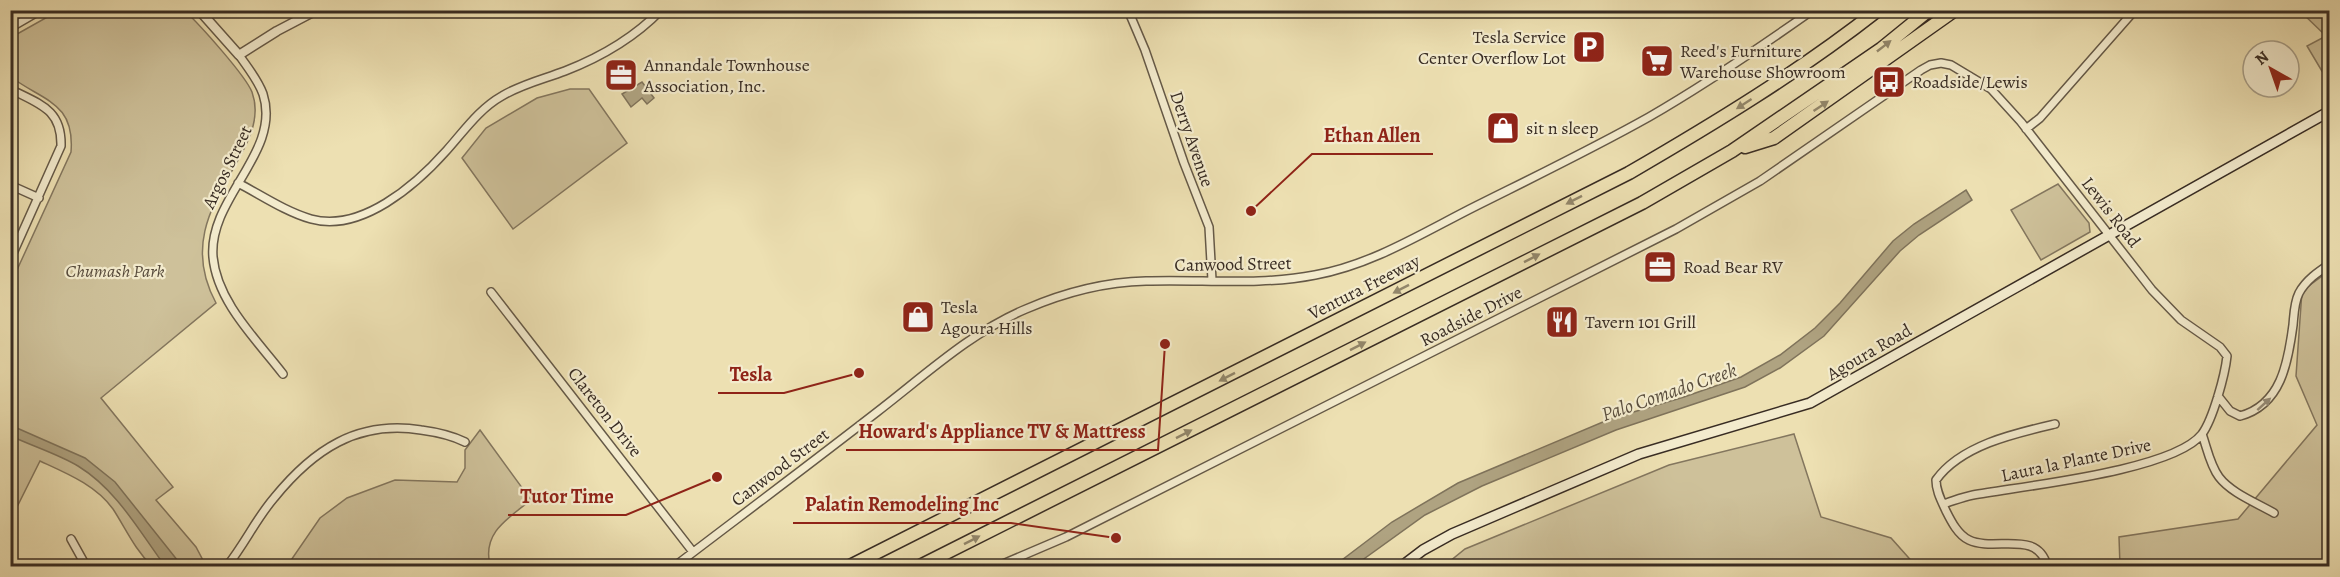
<svg xmlns="http://www.w3.org/2000/svg" width="2340" height="577" font-family="Alegreya,serif">
<style>
.green{fill:#cec19a;stroke:#83765e;stroke-width:1.5}
.water{fill:#afa381;stroke:#7f735b;stroke-width:1.5}
.lines{fill:none;stroke-linecap:round;stroke-linejoin:round}
.minor-casing{stroke:#655947;stroke-width:10}
.tertiary-casing{stroke:#655947;stroke-width:11}
.secondary-casing{stroke:#382c23;stroke-width:12}
.motorway-casing{stroke:#382c23;stroke-width:15}
.minor{stroke:#f3ebcd;stroke-width:7}
.tertiary{stroke:#f3ebcd;stroke-width:8}
.secondary{stroke:#f3ebcd;stroke-width:9}
.motorway{stroke:#ede0b2;stroke-width:12}
.oneway{fill:#92866a}
.oneway2{fill:#968c78}
.labels{text-anchor:middle;dominant-baseline:central;stroke-width:4.5;stroke-linejoin:round;paint-order:stroke}
.poi-label{font-size:18px;fill:#382c23;stroke:#f3ebcd;text-anchor:start}
.street-label{font-size:18px;fill:#382c23;stroke:#f3ebcd}
.park-label{font-size:18px;font-style:italic;fill:#564a3b;stroke:#f3ebcd}
.water-label{font-size:20px;font-style:italic;fill:#5c503f;stroke:#f3ebcd}
.leader{fill:none;stroke:#8f2418;stroke-width:2}
.callout-dot{fill:#8f2418;stroke:#f3ebcd;stroke-width:2}
.callout-label{font-size:20px;text-anchor:middle;font-weight:bold;fill:#8f2418;stroke:#f3ebcd;stroke-width:4.5;stroke-linejoin:round;paint-order:stroke}
</style>
<rect width="100%" height="100%" fill="#ede0b2"/>
<filter id="stains"><feTurbulence type="fractalNoise" baseFrequency=".00333" numOctaves="4"/><feColorMatrix values="0 0 0 0 .2 0 0 0 0 .09 0 0 0 0 .02 0 0 0 .5 -.17"/></filter>
<radialGradient id="worn" r=".72"><stop offset=".6" stop-color="#630" stop-opacity="0"/><stop offset="1" stop-color="#630" stop-opacity=".3"/></radialGradient>
<path class="green" d="M 58,11 L 185,11 C 200,25 245,75 252,92 C 275,155 165,209 216,303 L 101,398 L 173,487 L 156,500 L 196,547 L 206,566 L 152,566 C 135,550 126,529 113,509 C 96,485 66,473 40,461 L 11,519 L 11,283 L 71,152 C 75,102 43,101 11,77 L 10,38 Z
M 2300,11 L 2329,11 L 2329,83 L 2307,46 L 2326,36 Z
M 570,89 L 589,89 L 627,143 L 513,229 L 462,158 L 486,128 L 537,98 Z
M 2058,184 L 2089,223 L 2090,232 L 2041,260 L 2011,210 Z
M 2329,271 L 2329,566 L 2120,566 L 2119,537 L 2238,519 L 2317,425 L 2296,376 L 2302,291 Z
M 480,430 L 531,500 C 509,518 482,532 490,565 L 488,566 L 287,566 L 320,518 L 347,498 L 395,480 L 457,482 L 465,468 L 465,450 Z
M 1794,434 L 1821,517 L 1891,538 L 1916,566 L 1444,566 L 1465,549 L 1669,465 Z"/>
<path class="water" d="M 642,82 L 654,98 L 647,104 L 642,98 L 631,107 L 622,94 Z
M 1966,190 L 1972,200 L 1919,235 L 1900,251 L 1824,336 L 1780,368 L 1745,387 L 1616,430 L 1482,486 L 1425,515 L 1354,566 L 1334,566 L 1392,522 L 1458,483 L 1610,419 L 1684,397 L 1741,377 L 1780,355 L 1815,328 L 1840,303 L 1893,241 L 1914,224 Z
M 10,425 L 85,458 L 115,482 L 182,566 L 165,566 C 139,531 117,490 78,466 C 58,454 32,446 11,436 Z"/>
<g class="lines">
<g class="minor-casing">
<path id="minor" d="M 1128,10 L 1145,50 L 1184,163 L 1209,227 L 1212,280
M 10,28 L 41,10
M 239,55 C 248,68 258,80 263,94 C 282,152 208,198 213,257 C 217,302 257,340 283,374
M 10,89 C 39,104 62,109 61,146 L 10,260
M 2026,129 L 2040,118 L 2135,10
M 238,183 C 261,195 286,212 311,219 C 361,233 416,185 447,150 C 464,131 479,109 502,96 C 522,84 544,79 565,71 C 601,57 634,38 661,10
M 10,185 L 39,198
M 491,292 L 693,552
M 2218,396 L 2230,411 L 2240,416 C 2281,405 2288,363 2293,325 C 2294,315 2294,303 2299,293 C 2306,280 2318,272 2330,264
M 2202,434 C 2207,448 2210,465 2219,477 C 2231,493 2257,503 2274,513
M 71,539 L 86,566
M 227,566 C 244,545 256,519 274,498 C 313,450 357,420 421,430 C 436,432 451,435 465,442
M 675,566 C 742,515 810,464 877,412 C 924,376 971,332 1026,309 C 1063,293 1105,282 1146,281 C 1202,279 1259,286 1315,275 C 1372,265 1424,232 1476,206 C 1534,177 1592,149 1649,117 C 1706,84 1759,48 1813,10
M 998,566 L 1066,537 L 1676,229 L 1760,181 L 1921,70 L 1930,65 L 1941,63 L 1951,65 L 1991,89 L 2021,122 L 2152,290 L 2181,320 L 2220,347 L 2227,356 C 2225,375 2213,419 2202,434 C 2173,471 2022,486 1973,495 C 1963,497 1953,501 1943,504
M 2047,566 C 2038,529 1994,552 1969,540 C 1958,535 1951,521 1946,511 C 1941,500 1936,491 1936,480 C 1961,445 2016,433 2055,424"/>
</g>
<g class="tertiary-casing">
<path id="tertiary" d="M 199,10 L 239,55 L 277,31 L 317,10"/>
</g>
<g class="secondary-casing">
<path id="secondary" d="M 1402,566 L 1423,550 L 1452,534 L 1639,454 L 1810,403 L 2330,111"/>
</g>
<g class="motorway-casing">
<path id="motorway" d="M 1745,147 L 1774,138 L 1955,10
M 850,566 L 1629,173 C 1715,123 1799,72 1878,10
M 920,566 L 1642,203 L 1732,151 L 1881,49 L 1929,10"/>
</g>
<use href="#minor" class="minor"/>
<use href="#tertiary" class="tertiary"/>
<use href="#secondary" class="secondary"/>
<use href="#motorway" class="motorway"/>
</g>
<defs><path id="oneway-solid" d="M-6-.8H1V-3.2L6.5 0L1 3.2V.8H-6Z" transform="scale(1.5)"/></defs>
<g class="oneway">
<use href="#oneway-solid" transform="translate(1884 46) rotate(-38)"/>
<use href="#oneway-solid" transform="translate(1744 104) rotate(147)"/>
<use href="#oneway-solid" transform="translate(1821 106) rotate(-34)"/>
<use href="#oneway-solid" transform="translate(1574 200) rotate(153)"/>
<use href="#oneway-solid" transform="translate(1532 258) rotate(-27)"/>
<use href="#oneway-solid" transform="translate(1401 289) rotate(153)"/>
<use href="#oneway-solid" transform="translate(1358 346) rotate(-27)"/>
<use href="#oneway-solid" transform="translate(1227 377) rotate(153)"/>
<use href="#oneway-solid" transform="translate(1184 434) rotate(-27)"/>
<use href="#oneway-solid" transform="translate(972 540) rotate(-27)"/>
</g>
<use class="oneway2" href="#oneway-solid" transform="translate(2264 404) rotate(-42)"/>
<defs>
<g id="parking-square" transform="scale(1.725)"><rect x="-9" y="-9" width="18" height="18" rx="4" fill="#8f2418" stroke="#f3ebcd"/><path d="M-3.5-5.5H1a3.5 3.5 0 0 1 0 7H-1V5.5H-3.5ZM-1-3.4V-.6H.8a1.4 1.4 0 0 0 0-2.8Z" fill="#fff"/></g>
<g id="supermarket-square" transform="scale(1.725)"><rect x="-9" y="-9" width="18" height="18" rx="4" fill="#8f2418" stroke="#f3ebcd"/><path d="M-6-5.5h2.5l.6 2H6L4.5 2H-2.5L-4.4-4H-6ZM-1.5 3.2a1.3 1.3 0 1 0 .1 0ZM3 3.2a1.3 1.3 0 1 0 .1 0Z" fill="#fff"/></g>
<g id="office-square" transform="scale(1.725)"><rect x="-9" y="-9" width="18" height="18" rx="4" fill="#8f2418" stroke="#f3ebcd"/><path d="M-6-3h4V-5.5h4V-3h4V5H-6ZM-1-4.5V-3h2v-1.5ZM-6 0V1H6V0Z" fill="#fff"/></g>
<g id="bus-square" transform="scale(1.725)"><rect x="-9" y="-9" width="18" height="18" rx="4" fill="#8f2418" stroke="#f3ebcd"/><path d="M-5-6H5V4H4V6H2V4H-2V6H-4V4H-5ZM-3.5-4V0h7V-4ZM-3.5 1.2v1.5H-2V1.2ZM2 1.2v1.5H3.5V1.2Z" fill="#fff"/></g>
<g id="shop-square" transform="scale(1.725)"><rect x="-9" y="-9" width="18" height="18" rx="4" fill="#8f2418" stroke="#f3ebcd"/><path d="M-5-2.5h2.3a2.7 3.5 0 0 1 5.4 0H5L5.5 6h-11ZM-1.5-2.5h3a1.5 2.3 0 0 0-3 0Z" fill="#fff"/></g>
<g id="restaurant-square" transform="scale(1.725)"><rect x="-9" y="-9" width="18" height="18" rx="4" fill="#8f2418" stroke="#f3ebcd"/><path d="M-5-6h1v4h1v-4h1v4h1v-4h1v5L-1.5 .5V6h-2V.5L-5-1ZM5-6V6H3V1.5H1.5Q1.5-4 5-6Z" fill="#fff"/></g>
</defs>
<g fill-rule="evenodd">
<use href="#parking-square" x="1589" y="47"/>
<use href="#supermarket-square" x="1657" y="61"/>
<use href="#office-square" x="621" y="75"/>
<use href="#bus-square" x="1889" y="82"/>
<use href="#shop-square" x="1503" y="128"/>
<use href="#office-square" x="1660" y="267"/>
<use href="#shop-square" x="918" y="317"/>
<use href="#restaurant-square" x="1562" y="322"/>
</g>
<g class="labels">
<g class="poi-label">
<text x="1566" y="37" text-anchor="end">Tesla Service<tspan x="1566" dy="21">Center Overflow Lot</tspan></text>
<text x="1680" y="51">Reed's Furniture<tspan x="1680" dy="21">Warehouse Showroom</tspan></text>
<text x="644" y="65">Annandale Townhouse<tspan x="644" dy="21">Association, Inc.</tspan></text>
<text x="1912" y="82">Roadside/Lewis</text>
<text x="1526" y="128">sit n sleep</text>
<text x="1683" y="267">Road Bear RV</text>
<text x="941" y="307">Tesla<tspan x="941" dy="21">Agoura Hills</tspan></text>
<text x="1585" y="322">Tavern 101 Grill</text>
</g>
<g class="street-label">
<text transform="translate(1192 139) rotate(71)">Derry Avenue</text>
<text transform="translate(227 167) rotate(-64)">Argos Street</text>
<text transform="translate(2111 212) rotate(52)">Lewis Road</text>
<text transform="translate(1233 264) rotate(-1)">Canwood Street</text>
<text transform="translate(1364 287) rotate(-27)">Ventura Freeway</text>
<text transform="translate(1471 316) rotate(-27)">Roadside Drive</text>
<text transform="translate(1869 352) rotate(-30)">Agoura Road</text>
<text transform="translate(605 412) rotate(52)">Clareton Drive</text>
<text transform="translate(2076 460) rotate(-12)">Laura la Plante Drive</text>
<text transform="translate(780 467) rotate(-37)">Canwood Street</text>
</g>
<g class="park-label">
<text x="115" y="271">Chumash Park</text>
</g>
<g class="water-label">
<text transform="translate(1669 392) rotate(-19)">Palo Comado Creek</text>
</g>
</g>
<path class="leader" d="M1251 211L1312 154H1433M859 373L784 393H718M1165 344L1158 450H846M717 477L626 515H508M1116 538L1011 523H793"/>
<g class="callout-dot">
<circle cx="1251" cy="211" r="6"/>
<circle cx="859" cy="373" r="6"/>
<circle cx="1165" cy="344" r="6"/>
<circle cx="717" cy="477" r="6"/>
<circle cx="1116" cy="538" r="6"/>
</g>
<g class="callout-label">
<text x="1372" y="142">Ethan Allen</text>
<text x="751" y="381">Tesla</text>
<text x="1002" y="438">Howard's Appliance TV &amp; Mattress</text>
<text x="567" y="503">Tutor Time</text>
<text x="902" y="511">Palatin Remodeling Inc</text>
</g>
<rect width="2340" height="577" fill="none" stroke="#ede0b2" stroke-width="36"/>
<rect x="12" y="12" width="2316" height="553" fill="none" stroke="#382c23" stroke-width="3"/>
<rect x="18" y="18" width="2304" height="541" fill="none" stroke="#382c23" stroke-width="1.5"/>
<g transform="translate(2271 69) rotate(320)"><circle r="28" fill="#f3ebcd" stroke="#a89f89" stroke-width="1.5"/>
<path d="M0-4.5L10 22L0 15L-10 22Z" fill="#8f2418"/>
<text y="-9" font-size="16" font-weight="bold" text-anchor="middle" fill="#382c23">N</text>
</g>
<rect width="100%" height="100%" filter="url(#stains)"/>
<rect width="100%" height="100%" fill="url(#worn)"/>
</svg>
